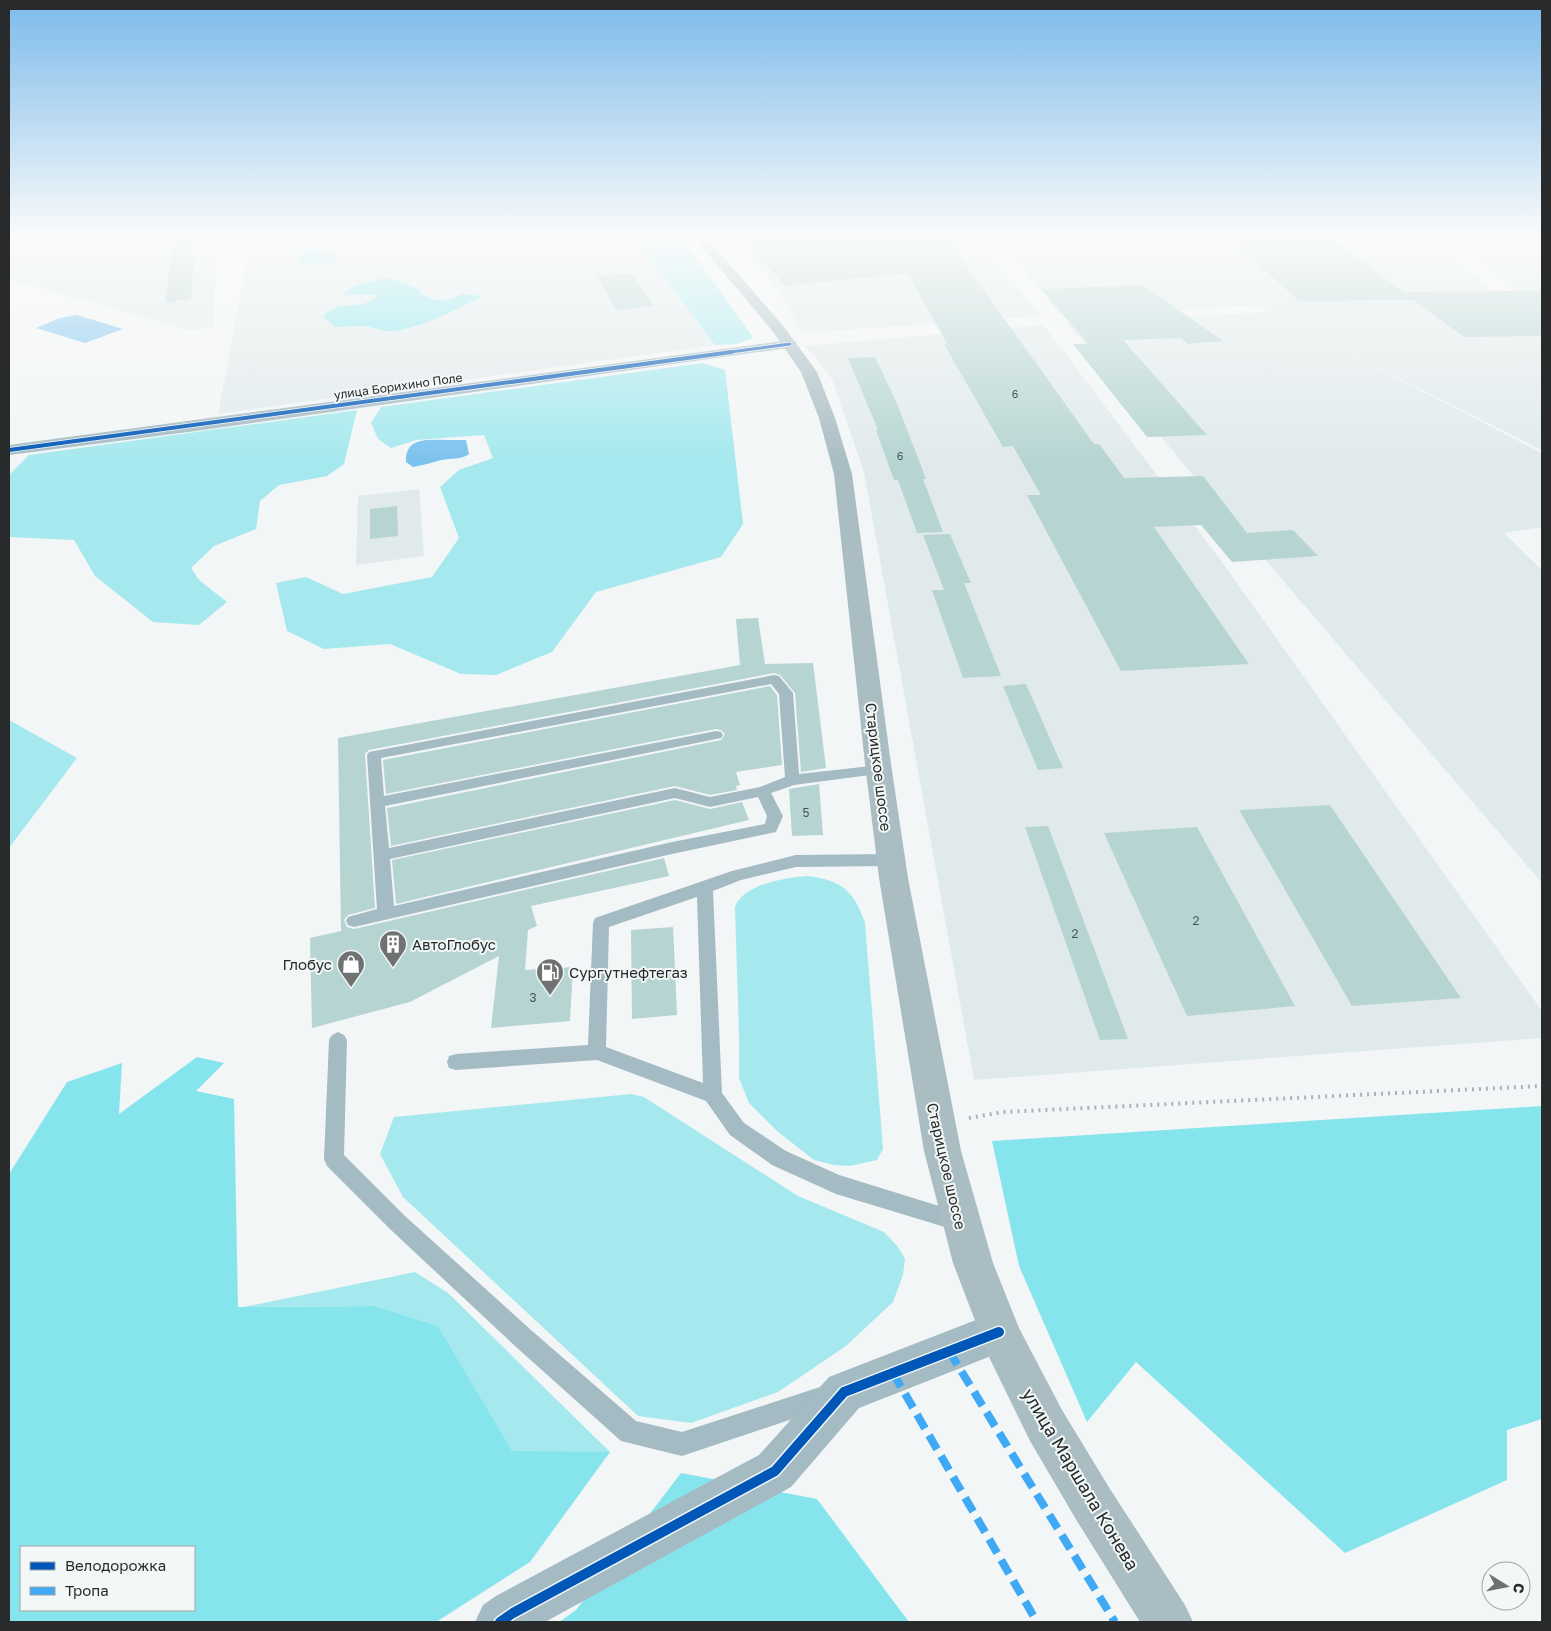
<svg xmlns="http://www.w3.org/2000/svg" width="1551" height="1631" font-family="'Golos Text',sans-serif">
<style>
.built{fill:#e1eaeb}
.green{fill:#a5e9ee}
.forest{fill:#86e5ec;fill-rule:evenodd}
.water{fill:#7bc2ee}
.building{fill:#b6d5d2}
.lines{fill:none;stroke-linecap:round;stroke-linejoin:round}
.path{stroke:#a6b5ba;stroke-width:4;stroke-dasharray:2 5;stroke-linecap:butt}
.service{fill:#a4bbc3;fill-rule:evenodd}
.minor{fill:#a4bbc3;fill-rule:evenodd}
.primary{fill:#a9bdc3;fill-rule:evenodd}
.quiet{stroke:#3fa9f5;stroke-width:8;stroke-dasharray:16 8;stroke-linecap:butt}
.cycleway-far2-casing{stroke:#f2f7f7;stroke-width:4.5}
.cycleway-far1-casing{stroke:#f2f7f7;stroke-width:5.5}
.cycleway-casing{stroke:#f2f7f7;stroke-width:13}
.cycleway-far2{stroke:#0057b8;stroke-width:3}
.cycleway-far1{stroke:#0057b8;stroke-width:4}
.cycleway{stroke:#0057b8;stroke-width:10}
.labels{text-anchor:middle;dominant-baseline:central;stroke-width:4;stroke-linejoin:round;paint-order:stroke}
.far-number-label{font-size:11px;fill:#4c5555}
.far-street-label{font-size:12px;fill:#292a2b;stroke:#f2f7f7}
.number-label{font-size:12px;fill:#4c5555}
.street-label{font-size:15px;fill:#292a2b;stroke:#f2f7f7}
.poi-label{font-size:15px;fill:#292a2b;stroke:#f2f7f7;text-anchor:start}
.near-street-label{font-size:18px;fill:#292a2b;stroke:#f2f7f7}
</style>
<rect width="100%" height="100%" fill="#f3f6f6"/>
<path class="built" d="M 9,235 L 217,235 L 213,328 L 189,330 L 9,279 Z
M 249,235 L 632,235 L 715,345 L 218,414 L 241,293 Z
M 731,235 L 975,235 L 1041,316 L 802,333 L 780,292 Z
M 994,235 L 1423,235 L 1542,330 L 1542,450 L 1333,345 L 1542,453 L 1542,527 L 1504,533 L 1542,570 L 1542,883 L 1213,499 L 1067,324 L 1269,312 L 1256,305 L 1062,316 Z
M 1445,235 L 1542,235 L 1542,315 Z
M 1044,325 L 1219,558 L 1542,1011 L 1542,1038 L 974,1080 L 864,472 L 832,379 L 805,346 Z
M 419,489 L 424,556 L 356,565 L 358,496 Z"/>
<path class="green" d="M 632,235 L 680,235 L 752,336 L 751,339 L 737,344 L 715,345 Z
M 703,363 L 725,370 L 743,524 L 721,557 L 596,592 L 552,652 L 496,675 L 461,674 L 390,644 L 324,649 L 287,631 L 276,583 L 306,577 L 343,594 L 432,577 L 459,538 L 440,487 L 459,470 L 493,458 L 484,435 L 416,440 L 391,448 L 378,439 L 371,423 L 381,407 Z
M 357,410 L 344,464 L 327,476 L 279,485 L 260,501 L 256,529 L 214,546 L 191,568 L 199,580 L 227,602 L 199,625 L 153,622 L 95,576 L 74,540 L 9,537 L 9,475 L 29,455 Z
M 9,720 L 77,758 L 9,848 Z
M 807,876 C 841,880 854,890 865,923 L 883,1149 L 877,1160 L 850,1166 L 834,1165 L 814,1160 L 777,1131 L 749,1103 L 739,1078 L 739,1034 L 735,907 C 743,884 785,878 807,876 Z
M 631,1094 L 644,1097 L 798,1196 L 884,1232 L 898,1247 L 905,1259 L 903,1275 L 893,1302 L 846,1346 L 778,1392 L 691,1423 L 638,1416 L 403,1197 L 380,1154 L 394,1117 Z
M 415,1272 L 448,1293 L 610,1452 L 512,1452 L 438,1326 L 375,1306 L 244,1307 Z"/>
<path class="forest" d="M 321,248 L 337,258 L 331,264 L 300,266 L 298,261 L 306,250 Z
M 384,278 L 398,281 L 419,289 L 422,294 L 432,299 L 447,301 L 462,294 L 482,296 C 456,310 422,328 392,331 C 382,332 374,327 366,326 C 357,325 345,327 335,327 L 323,317 C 339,296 360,314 378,295 L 344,295 C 352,283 371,282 384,278 Z
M 197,1057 L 224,1063 L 196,1091 L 234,1099 L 238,1307 L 375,1306 L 438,1326 L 512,1451 L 610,1452 L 530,1562 L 436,1622 L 9,1622 L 9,1174 L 67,1082 L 122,1063 L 119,1114 ZM 194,1547 L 194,1610 L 21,1610 L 21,1547 Z
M 1542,1106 L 1542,1419 L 1507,1430 L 1507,1480 L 1345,1553 L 1136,1362 L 1087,1422 L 1019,1266 L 992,1141 Z
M 681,1473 L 817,1499 L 909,1622 L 559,1622 L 576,1610 Z"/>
<path class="water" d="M 77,315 L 123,329 L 85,343 L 36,328 L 60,318 Z
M 448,440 L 466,440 L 469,454 C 460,460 452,458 441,460 C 431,463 423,465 413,467 L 406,462 C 405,436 429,440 448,440 Z"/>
<path class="building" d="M 174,235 L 199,235 L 191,257 L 194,257 L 191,299 L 175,301 L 174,303 L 165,302 Z
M 740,235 L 944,235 L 1094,444 L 1099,444 L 1124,478 L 1203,476 L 1247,533 L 1293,530 L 1318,556 L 1232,562 L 1201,525 L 1154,527 L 1249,664 L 1121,671 L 1027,495 L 1041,495 L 1013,446 L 1003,447 L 944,344 L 947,343 L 907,273 L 785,286 Z
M 1226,235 L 1326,235 L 1404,292 L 1542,291 L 1542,336 L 1464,337 L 1413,300 L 1299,301 Z
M 632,273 L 654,306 L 616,310 L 597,276 Z
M 1143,285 L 1223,341 L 1188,344 L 1181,338 L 1123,340 L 1207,435 L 1147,437 L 1073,344 L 1088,344 L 1041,289 Z
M 875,357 L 896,401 L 926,479 L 923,479 L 943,532 L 917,533 L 898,480 L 894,480 L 876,430 L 878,430 L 848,358 Z
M 397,506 L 398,536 L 370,539 L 370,509 Z
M 950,534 L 971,583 L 964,583 L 1001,676 L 963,678 L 932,590 L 944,590 L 923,535 Z
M 758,618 L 765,664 L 813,663 L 826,768 L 801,772 L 795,693 L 780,675 L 774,673 L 369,750 L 365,754 L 375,908 L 348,915 L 344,920 L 347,927 L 354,929 L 664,858 L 669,876 L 531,906 L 537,926 L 528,930 L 525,970 L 573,967 L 570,1021 L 491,1028 L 499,956 L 410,1002 L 312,1028 L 310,938 L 341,931 L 338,738 L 740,665 L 736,619 Z
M 1026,684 L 1063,768 L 1038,770 L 1003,686 Z
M 770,686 L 777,695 L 782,765 L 736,772 L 740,785 L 736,786 L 737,790 L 710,795 L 675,786 L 391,846 L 387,808 L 721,740 L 725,734 L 721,730 L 716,729 L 386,794 L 383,760 Z
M 819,784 L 823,835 L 792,836 L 789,789 Z
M 675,800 L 710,809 L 742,802 L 749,820 L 396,904 L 392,860 Z
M 1330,805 L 1461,998 L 1352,1006 L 1239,810 Z
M 1048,826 L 1128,1039 L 1100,1040 L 1025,827 Z
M 1197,827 L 1295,1006 L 1187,1016 L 1104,833 Z
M 673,927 L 677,1015 L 632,1019 L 631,930 Z"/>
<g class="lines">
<path class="path" d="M 969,1118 L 1003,1112 L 1542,1086"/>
<path class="service" d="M 547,235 L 559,235 L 550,237 Z
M 774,675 L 779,676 L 793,693 L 799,774 L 880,765 L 885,767 L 887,770 L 885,773 L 794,785 L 771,793 L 783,816 L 776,832 L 771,833 L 672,854 L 354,927 L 348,925 L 346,921 L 348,917 L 377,909 L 367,755 L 369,752 ZM 771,684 L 779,694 L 785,777 L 760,787 L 710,797 L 675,788 L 389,848 L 385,806 L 716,739 L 721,738 L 723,735 L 721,732 L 716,731 L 384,796 L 381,758 ZM 758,797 L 767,816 L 765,824 L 672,842 L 394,906 L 390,859 L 675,798 L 710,807 Z
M 891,854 L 897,856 L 899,860 L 897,864 L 891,866 L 796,867 L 741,880 L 713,891 L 722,1093 L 744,1123 L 786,1151 L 839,1175 L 965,1214 L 968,1221 L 965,1228 L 958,1231 L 836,1194 L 772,1165 L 730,1135 L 706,1101 L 597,1060 L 456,1070 L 449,1068 L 447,1062 L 449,1056 L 456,1054 L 588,1045 L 593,923 L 595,918 L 732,871 L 796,855 ZM 697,897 L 703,1083 L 606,1047 L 609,927 Z
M 338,1032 L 344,1035 L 347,1040 L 344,1155 L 405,1216 L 531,1330 L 636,1421 L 682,1432 L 823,1386 L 831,1390 L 835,1398 L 831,1406 L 682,1456 L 621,1441 L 515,1346 L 391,1230 L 327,1166 L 324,1159 L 329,1040 L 332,1035 Z"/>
<path class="minor" d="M 790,340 L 795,341 L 797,344 L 795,347 L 196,431 L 9,455 L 9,445 Z
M 999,1311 L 1014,1317 L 1020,1332 L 1014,1347 L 859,1408 L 791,1487 L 545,1622 L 475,1622 L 483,1605 L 496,1596 L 759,1455 L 829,1377 Z"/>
<path class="primary" d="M 692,235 L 704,235 L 784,327 L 817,372 L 835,418 L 852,474 L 891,764 L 908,878 L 961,1151 L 993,1263 L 1019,1328 L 1062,1410 L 1110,1489 L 1185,1605 L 1193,1622 L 1140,1622 L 1077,1521 L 1030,1441 L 989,1357 L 953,1263 L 924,1151 L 879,878 L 865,764 L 834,474 L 819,418 L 801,372 L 774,333 Z"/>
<path class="quiet" d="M 949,1351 L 1115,1622
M 893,1373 L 1037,1622"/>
<g class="cycleway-far2-casing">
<path id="cycleway-far2" d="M 723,353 L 790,344"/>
</g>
<g class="cycleway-far1-casing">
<path id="cycleway-far1" d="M 9,450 L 732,352"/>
</g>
<g class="cycleway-casing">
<path id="cycleway" d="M 500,1622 L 513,1613 L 775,1471 L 844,1392 L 999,1332"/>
</g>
<use href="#cycleway-far2" class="cycleway-far2"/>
<use href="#cycleway-far1" class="cycleway-far1"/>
<use href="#cycleway" class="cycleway"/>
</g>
<linearGradient id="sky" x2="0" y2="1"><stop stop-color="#7cbaea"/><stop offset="0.51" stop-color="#fafbfb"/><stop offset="1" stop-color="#fafbfb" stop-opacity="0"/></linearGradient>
<rect width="1551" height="463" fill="url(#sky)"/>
<defs>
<g id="building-pin" transform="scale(1.4375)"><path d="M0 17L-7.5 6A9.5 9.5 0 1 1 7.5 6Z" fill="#707172" stroke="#f2f7f7"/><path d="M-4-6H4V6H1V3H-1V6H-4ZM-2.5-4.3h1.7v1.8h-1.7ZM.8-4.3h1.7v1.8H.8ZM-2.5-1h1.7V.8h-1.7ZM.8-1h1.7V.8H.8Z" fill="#fff"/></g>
<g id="shop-pin" transform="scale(1.4375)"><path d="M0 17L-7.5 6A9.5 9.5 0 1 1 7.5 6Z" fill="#707172" stroke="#f2f7f7"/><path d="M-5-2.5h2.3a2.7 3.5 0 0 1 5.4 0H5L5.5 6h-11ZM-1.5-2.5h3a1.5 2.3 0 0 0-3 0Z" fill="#fff"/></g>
<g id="fuel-pin" transform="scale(1.4375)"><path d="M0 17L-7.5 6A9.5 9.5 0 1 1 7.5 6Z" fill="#707172" stroke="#f2f7f7"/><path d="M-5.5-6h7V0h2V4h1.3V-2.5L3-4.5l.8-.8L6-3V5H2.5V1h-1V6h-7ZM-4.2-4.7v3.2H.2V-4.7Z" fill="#fff"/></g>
</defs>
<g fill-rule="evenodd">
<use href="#building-pin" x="393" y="944"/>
<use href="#shop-pin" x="351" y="964"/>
<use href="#fuel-pin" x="550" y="972"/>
</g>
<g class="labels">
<g class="far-number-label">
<text x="1015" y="393">6</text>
<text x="900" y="455">6</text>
</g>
<g class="far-street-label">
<text transform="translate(398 386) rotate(-8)">улица Борихино Поле</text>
</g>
<g class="number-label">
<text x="806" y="812">5</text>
<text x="1196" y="920">2</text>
<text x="1075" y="933">2</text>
<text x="533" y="997">3</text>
</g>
<g class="street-label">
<text transform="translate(879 767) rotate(83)">Старицкое шоссе</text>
<text transform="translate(947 1166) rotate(77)">Старицкое шоссе</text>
</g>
<g class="poi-label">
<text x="412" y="944">АвтоГлобус</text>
<text x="332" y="964" text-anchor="end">Глобус</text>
<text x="569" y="972">Сургутнефтегаз</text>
</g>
<g class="near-street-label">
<text transform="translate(1081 1479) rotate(59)">улица Маршала Конева</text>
</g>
</g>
<rect width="1551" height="1631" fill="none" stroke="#292a2b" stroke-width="20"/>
<rect x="20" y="1546" width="175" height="65" fill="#f2f7f7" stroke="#a2a5a5"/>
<rect x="30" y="1562" width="25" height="8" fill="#0057b8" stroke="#a2a5a5"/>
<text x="65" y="1571" font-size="15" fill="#292a2b">Велодорожка</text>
<rect x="30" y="1587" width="25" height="8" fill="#3fa9f5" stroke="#a2a5a5"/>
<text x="65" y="1596" font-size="15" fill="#292a2b">Тропа</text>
<g transform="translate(1506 1586) rotate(100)"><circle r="24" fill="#f2f7f7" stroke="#a2a5a5"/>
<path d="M0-4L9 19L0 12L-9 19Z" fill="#707172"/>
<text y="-8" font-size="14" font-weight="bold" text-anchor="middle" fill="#292a2b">С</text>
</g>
</svg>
